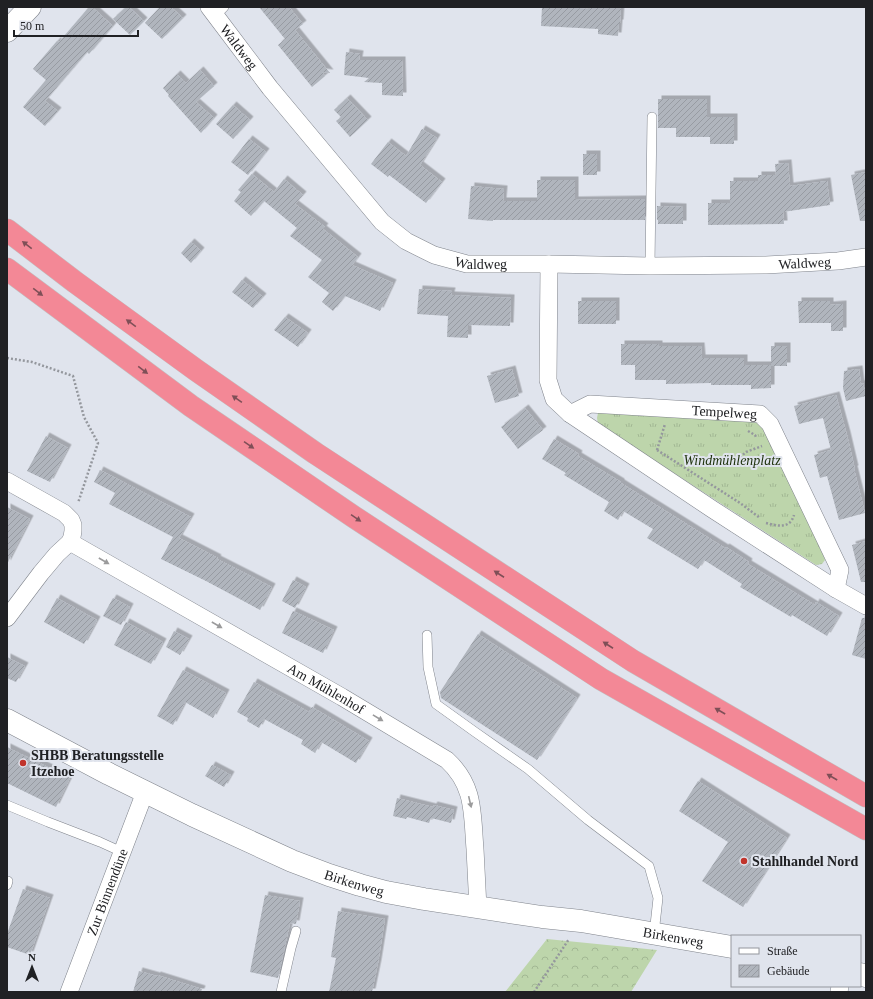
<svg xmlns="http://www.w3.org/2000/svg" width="873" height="999" font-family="Georgia,serif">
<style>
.grass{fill:url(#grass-tufts)}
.forest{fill:url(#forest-crowns)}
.building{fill:url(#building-hatch);filter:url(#shadow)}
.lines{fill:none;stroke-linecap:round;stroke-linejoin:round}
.service-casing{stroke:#7f838b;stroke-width:10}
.minor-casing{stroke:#7f838b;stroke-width:18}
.tertiary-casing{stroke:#7f838b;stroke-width:23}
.motorway-casing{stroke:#c1c1c2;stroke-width:23}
.path{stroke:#94979d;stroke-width:2.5;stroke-dasharray:2 2;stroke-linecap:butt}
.service{stroke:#fff;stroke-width:9}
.minor{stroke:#fff;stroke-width:17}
.tertiary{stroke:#fff;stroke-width:22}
.motorway{stroke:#f38896;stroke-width:22}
.oneway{fill:#7f4f57}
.oneway2{fill:#9b9b9c}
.poi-dot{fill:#c1342b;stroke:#e0e4ed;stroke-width:1.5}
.labels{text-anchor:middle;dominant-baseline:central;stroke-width:4;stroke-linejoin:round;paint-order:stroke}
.street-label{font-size:14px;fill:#202124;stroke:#e0e4ed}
.park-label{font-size:14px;font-style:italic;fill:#1d310a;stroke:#e0e4ed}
.poi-label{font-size:14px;font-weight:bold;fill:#202124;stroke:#e0e4ed;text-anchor:start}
</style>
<defs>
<pattern id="grass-tufts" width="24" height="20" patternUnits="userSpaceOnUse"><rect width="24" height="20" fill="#bdd5ab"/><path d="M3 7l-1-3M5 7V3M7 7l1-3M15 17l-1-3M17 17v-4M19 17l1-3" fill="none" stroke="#a2b793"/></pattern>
<pattern id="forest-crowns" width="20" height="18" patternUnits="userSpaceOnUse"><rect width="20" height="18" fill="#bdd5ab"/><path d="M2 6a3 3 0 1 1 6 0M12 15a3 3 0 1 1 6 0" fill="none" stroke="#a2b793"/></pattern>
<pattern id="building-hatch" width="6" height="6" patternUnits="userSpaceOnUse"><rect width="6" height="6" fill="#b0b5bd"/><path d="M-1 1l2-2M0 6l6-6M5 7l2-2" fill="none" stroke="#979ba2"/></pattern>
<filter id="shadow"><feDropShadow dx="3.5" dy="-3.5" stdDeviation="0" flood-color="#0004"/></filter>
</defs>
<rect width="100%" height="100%" fill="#e0e4ed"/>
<path class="grass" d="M 604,410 L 754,420 L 762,426 L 823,554 L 825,560 L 822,564 L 816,565 L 598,424 L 597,418 L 598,413 Z"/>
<path class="forest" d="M 547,939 L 657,950 L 631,992 L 568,992 L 567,991 L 566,992 L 505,992 Z"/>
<path class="building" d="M 89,7 L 92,7 L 113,26 L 89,54 L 87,52 L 45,101 L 58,111 L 45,126 L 23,107 L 46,80 L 33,69 L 57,41 L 59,42 Z
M 126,7 L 129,7 L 144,21 L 130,35 L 113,19 Z
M 160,7 L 171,7 L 183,18 L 162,39 L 145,23 Z
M 259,7 L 289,7 L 303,24 L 295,30 L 330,73 L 322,72 L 325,76 L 312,87 L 278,45 L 285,39 Z
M 542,7 L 563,7 L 589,9 L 589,7 L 621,7 L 620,23 L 619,23 L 618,36 L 598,34 L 598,29 L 541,26 Z
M 346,52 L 360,54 L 359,60 L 402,60 L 403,96 L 382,95 L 382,83 L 364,82 L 369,78 L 344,75 Z
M 200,70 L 214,86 L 196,102 L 214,118 L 201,133 L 168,96 L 169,95 L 163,88 L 177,74 L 186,83 Z
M 347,98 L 368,120 L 350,137 L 336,121 L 341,117 L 334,110 Z
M 658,99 L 707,99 L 707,117 L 734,117 L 734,144 L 710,144 L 710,137 L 676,137 L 676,128 L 658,128 Z
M 233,105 L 250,120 L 233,139 L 216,124 Z
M 422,129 L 437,138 L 420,165 L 442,182 L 426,203 L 389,175 L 388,177 L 371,164 L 388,142 L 406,156 Z
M 249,139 L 266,152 L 248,175 L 231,162 Z
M 583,154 L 597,154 L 597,175 L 583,175 Z
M 788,163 L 790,186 L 827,181 L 830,205 L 783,212 L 784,224 L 708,225 L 708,203 L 730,203 L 730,181 L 758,181 L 758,175 L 776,175 L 775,164 Z
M 866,172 L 866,221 L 860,221 L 851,175 Z
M 252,174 L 274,192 L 284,179 L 303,195 L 295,204 L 325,227 L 323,229 L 358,257 L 352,265 L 393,283 L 380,311 L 345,296 L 333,311 L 322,302 L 329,293 L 308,277 L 322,260 L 290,236 L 297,228 L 264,201 L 251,216 L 234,201 L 241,192 L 238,190 Z
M 537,180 L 575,180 L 575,200 L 645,199 L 645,220 L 493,220 L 493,221 L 468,219 L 471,186 L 504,189 L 503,201 L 537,201 Z
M 657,206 L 683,207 L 683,224 L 658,224 L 658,220 L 657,220 Z
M 191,242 L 201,251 L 191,263 L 181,253 Z
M 242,280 L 263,297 L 253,308 L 232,292 Z
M 419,289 L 452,291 L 451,295 L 511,298 L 510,326 L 468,325 L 468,338 L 447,337 L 448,316 L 417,314 Z
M 578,301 L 616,301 L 616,324 L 578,324 Z
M 798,301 L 830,301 L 830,305 L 843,304 L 843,331 L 831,331 L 831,323 L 799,323 Z
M 285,317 L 308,333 L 298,347 L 274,330 Z
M 621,344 L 659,344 L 659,346 L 701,346 L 702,358 L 744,358 L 744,365 L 771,365 L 771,388 L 751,389 L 751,385 L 711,385 L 711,383 L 666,384 L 666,380 L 635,380 L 635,365 L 621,365 Z
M 771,346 L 787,346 L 787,366 L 771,366 Z
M 512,369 L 519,396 L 495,403 L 487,376 Z
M 859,369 L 861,384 L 863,383 L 866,396 L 846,401 L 843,388 L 844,371 Z
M 836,395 L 847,435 L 855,469 L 854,469 L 865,513 L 839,520 L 827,476 L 820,478 L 814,455 L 831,450 L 823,418 L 799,424 L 794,406 Z
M 525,408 L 543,430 L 518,449 L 501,427 Z
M 46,436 L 68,448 L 50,482 L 27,471 Z
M 554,439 L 579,454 L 578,456 L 621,482 L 621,483 L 725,548 L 726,547 L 749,562 L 748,564 L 815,605 L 816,602 L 839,616 L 827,636 L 792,615 L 791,617 L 740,587 L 742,584 L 704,560 L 698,569 L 647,538 L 653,529 L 623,511 L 618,520 L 604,511 L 609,502 L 564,475 L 566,473 L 542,459 Z
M 100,470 L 191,517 L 179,538 L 218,558 L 217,559 L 272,587 L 260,610 L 206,581 L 161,559 L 173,537 L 109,504 L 115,493 L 94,482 Z
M 7,507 L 30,519 L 7,564 Z
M 866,541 L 866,582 L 861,582 L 852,545 Z
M 293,580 L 306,587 L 295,608 L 282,601 Z
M 57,598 L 97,620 L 84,644 L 44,622 Z
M 113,598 L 130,607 L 121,625 L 103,616 Z
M 293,611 L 334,630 L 323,653 L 282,633 Z
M 862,618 L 866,618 L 866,659 L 852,655 Z
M 126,622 L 163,642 L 151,664 L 114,645 Z
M 174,631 L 189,639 L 180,655 L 166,647 Z
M 478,634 L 577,698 L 537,760 L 441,698 L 440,692 Z
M 7,657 L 25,666 L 16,682 L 7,678 Z
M 183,670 L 226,693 L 213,718 L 185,702 L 173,725 L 157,716 Z
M 254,682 L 309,712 L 312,707 L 369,741 L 356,763 L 321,742 L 315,753 L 301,744 L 303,740 L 264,719 L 259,728 L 247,721 L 248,718 L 237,712 Z
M 7,747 L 70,778 L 56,807 L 7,783 Z
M 212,765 L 231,775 L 224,787 L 205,776 Z
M 698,781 L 787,838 L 743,907 L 702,881 L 728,842 L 679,811 Z
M 397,798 L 433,807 L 434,805 L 454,810 L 451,823 L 431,818 L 429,823 L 407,817 L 406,819 L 393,816 Z
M 23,889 L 50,898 L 30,955 L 7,947 L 7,934 Z
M 265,895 L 300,901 L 296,924 L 290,923 L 278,978 L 250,972 Z
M 338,911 L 385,919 L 378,963 L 372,992 L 329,992 L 336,958 L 331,957 Z
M 139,971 L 157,976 L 157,975 L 202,989 L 201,992 L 133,992 Z"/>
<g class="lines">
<g class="service-casing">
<path id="service" d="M 216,15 L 224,7
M 650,266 L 652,117
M 427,635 L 428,667 L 436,704 L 475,732 L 528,769 L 588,820 L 649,866 L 658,898 L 654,934
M 7,805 L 48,822 L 100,842 L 122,852
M 7,885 L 8,881
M 281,992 L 291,948 L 296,931"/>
</g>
<g class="minor-casing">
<g id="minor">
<path id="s1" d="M 209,7 L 270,88 L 382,222 L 406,241 L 434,255 L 467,264 L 549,264 L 650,266 L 766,265 L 838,261 L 866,257"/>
<path d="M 549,264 L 548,380 L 554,399 L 570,414 L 712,509 L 836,589 L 866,606"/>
<path id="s2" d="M 570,414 L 590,404 L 760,414 L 770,424 L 840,570 L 836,589"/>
<path d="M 7,481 L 64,513 L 71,520 L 73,525 L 73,531 L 72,537 L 70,542 L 57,554 L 41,573 L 7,618"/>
<path id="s3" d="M 70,542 L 342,697 L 447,760 C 475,786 472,813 475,849 C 476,868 477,888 478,908"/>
<path id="s4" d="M 69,992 L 145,792"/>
<path d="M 839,992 L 840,986"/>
</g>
</g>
<g class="tertiary-casing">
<g id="tertiary">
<path d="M 7,31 L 30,7"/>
<path id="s5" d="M 7,720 L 109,774 L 192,815 L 292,861 L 329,875 L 360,885 L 386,892 L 424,899 L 542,917 L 581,921 L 732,947"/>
<path d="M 860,974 L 866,976"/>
</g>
</g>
<g class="motorway-casing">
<path id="motorway" d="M 7,230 L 75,282 L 196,370 L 315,453 L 633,661 L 866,796
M 7,269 L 191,406 L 354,517 L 601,679 L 866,829"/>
</g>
<path class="path" d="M 7,358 L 32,362 L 73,376 L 84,417 L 98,443 L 78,503
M 748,431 L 755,435 L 756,437
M 657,450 L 740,503 L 760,518
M 657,450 L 665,424
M 737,460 L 746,452 L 762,446
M 766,523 C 778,526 790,529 794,515
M 534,992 L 569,939"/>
<use href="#service" class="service"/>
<use href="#minor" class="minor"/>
<use href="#tertiary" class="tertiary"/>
<use href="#motorway" class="motorway"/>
</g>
<defs><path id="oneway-solid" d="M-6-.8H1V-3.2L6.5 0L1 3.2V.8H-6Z"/></defs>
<g class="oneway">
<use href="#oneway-solid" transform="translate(27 245) rotate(-142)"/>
<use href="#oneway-solid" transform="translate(38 292) rotate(37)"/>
<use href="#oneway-solid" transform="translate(131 323) rotate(-144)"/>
<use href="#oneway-solid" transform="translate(143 370) rotate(37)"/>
<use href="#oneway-solid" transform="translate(237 399) rotate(-145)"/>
<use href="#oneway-solid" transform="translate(249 445) rotate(34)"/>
<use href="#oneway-solid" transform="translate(356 518) rotate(34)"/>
<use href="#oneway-solid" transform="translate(499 574) rotate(-147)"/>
<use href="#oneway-solid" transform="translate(608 645) rotate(-147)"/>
<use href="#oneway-solid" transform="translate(720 711) rotate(-150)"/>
<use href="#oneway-solid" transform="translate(832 777) rotate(-150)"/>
</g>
<g class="oneway2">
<use href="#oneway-solid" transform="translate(104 561) rotate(30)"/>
<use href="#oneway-solid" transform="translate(217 625) rotate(30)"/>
<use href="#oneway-solid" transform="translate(378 718) rotate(31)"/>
<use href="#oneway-solid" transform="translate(470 802) rotate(77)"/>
</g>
<g class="poi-dot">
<circle cx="23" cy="763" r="4"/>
<circle cx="744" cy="861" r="4"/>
</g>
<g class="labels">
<g class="street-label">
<text stroke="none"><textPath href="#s1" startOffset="50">Waldweg</textPath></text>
<text stroke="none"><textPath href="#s1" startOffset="386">Waldweg</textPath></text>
<text stroke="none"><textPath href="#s1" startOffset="710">Waldweg</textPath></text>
<text stroke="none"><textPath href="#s2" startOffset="157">Tempelweg</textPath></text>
<text stroke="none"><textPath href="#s3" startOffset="295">Am Mühlenhof</textPath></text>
<text stroke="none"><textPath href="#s5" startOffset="384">Birkenweg</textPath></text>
<text stroke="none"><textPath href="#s4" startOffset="107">Zur Binnendüne</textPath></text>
<text stroke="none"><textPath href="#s5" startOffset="708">Birkenweg</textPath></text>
</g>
<g class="park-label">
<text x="732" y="460">Windmühlenplatz</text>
</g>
<g class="poi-label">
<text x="31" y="755">SHBB Beratungsstelle<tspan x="31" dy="16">Itzehoe</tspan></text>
<text x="752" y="861">Stahlhandel Nord</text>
</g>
</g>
<rect width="873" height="999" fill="none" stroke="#202124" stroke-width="16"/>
<rect x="731" y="935" width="130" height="52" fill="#e0e4ed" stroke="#93969d"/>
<rect x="739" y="948" width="20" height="6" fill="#ffffff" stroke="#93969d"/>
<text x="767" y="955" font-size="12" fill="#202124">Straße</text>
<rect x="739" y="965" width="20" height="12" fill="url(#building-hatch)" stroke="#93969d"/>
<text x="767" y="975" font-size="12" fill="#202124">Gebäude</text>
<g transform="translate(32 967)" stroke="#e0e4ed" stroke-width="3" paint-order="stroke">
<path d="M0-3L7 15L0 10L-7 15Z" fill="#202124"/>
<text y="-6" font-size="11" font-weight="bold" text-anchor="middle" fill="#202124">N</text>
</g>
<path d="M14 30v6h124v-6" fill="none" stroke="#202124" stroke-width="2"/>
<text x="20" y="30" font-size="12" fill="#202124" stroke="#e0e4ed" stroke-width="3" paint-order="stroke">50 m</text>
</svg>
